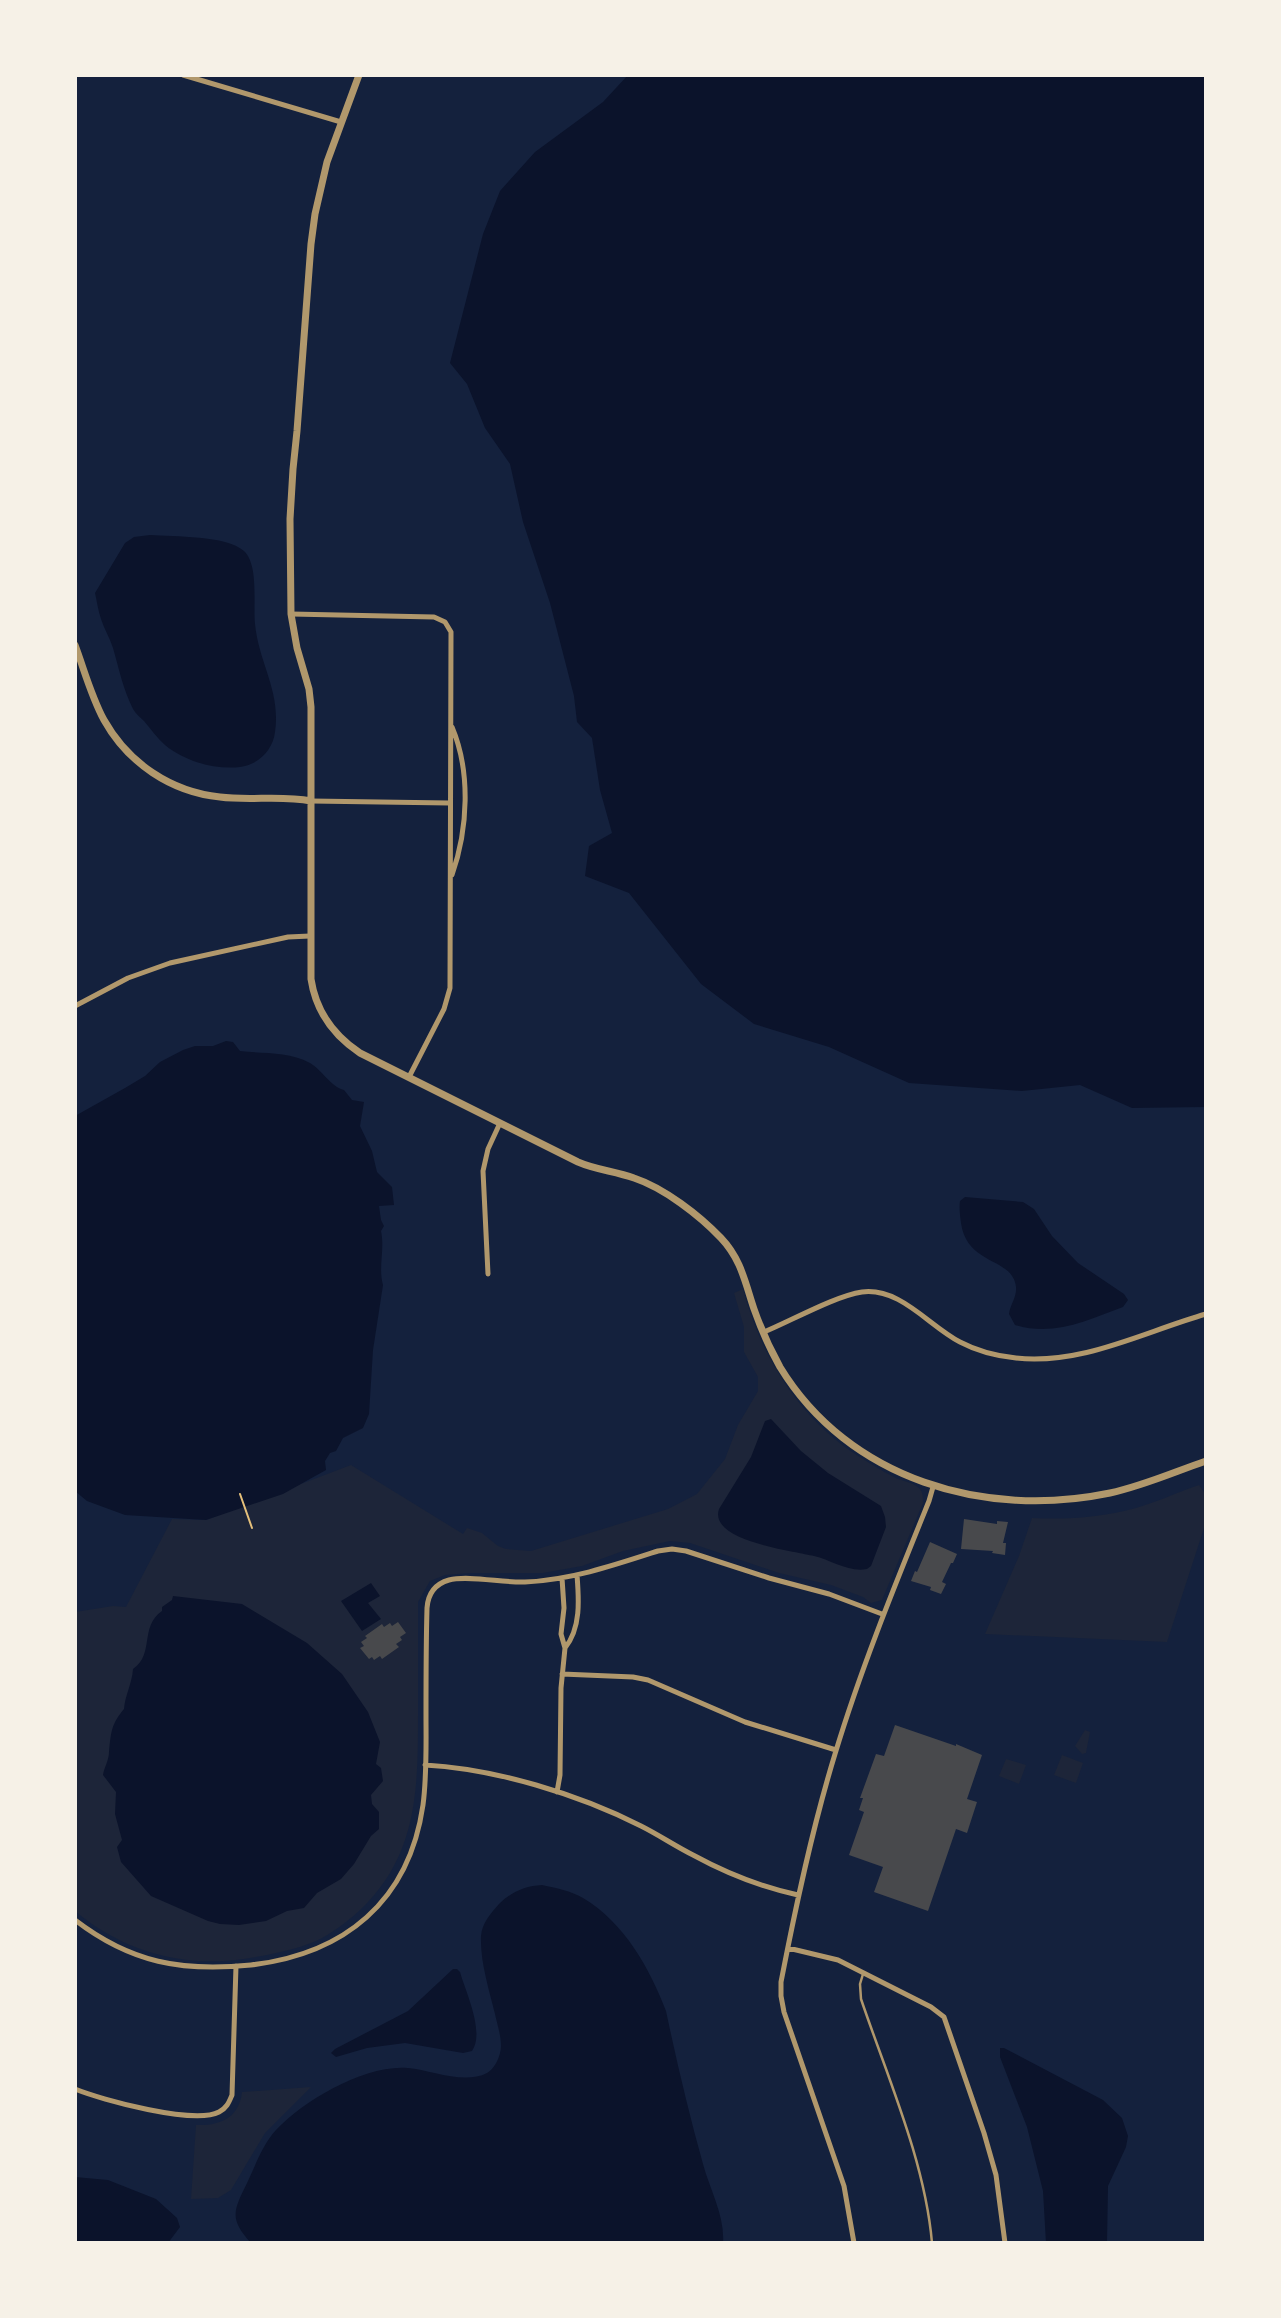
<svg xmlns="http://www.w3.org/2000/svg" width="1281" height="2318" font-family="'Nunito Sans',sans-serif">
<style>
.green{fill:#1d2539}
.water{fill:#0b132b}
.building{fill:#48494c}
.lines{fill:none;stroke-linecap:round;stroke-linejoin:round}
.path{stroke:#e5c07b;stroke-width:2}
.service{stroke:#b1986c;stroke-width:2.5}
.minor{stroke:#b1986c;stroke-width:5}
.tertiary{stroke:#b1986c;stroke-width:7}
</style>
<rect width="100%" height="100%" fill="#14213d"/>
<path class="green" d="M 743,1289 C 760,1354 797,1414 852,1452 C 866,1461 880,1470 894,1477 C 901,1481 913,1482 919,1488 C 923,1492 923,1497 923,1503 L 882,1600 L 871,1603 L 863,1597 L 831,1585 L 779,1573 L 690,1543 L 670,1541 L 623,1551 L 582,1566 L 543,1573 L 470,1573 L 445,1575 L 430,1581 L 418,1602 C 418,1640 418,1677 418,1714 C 418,1789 418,1856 359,1911 C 347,1922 331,1934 316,1941 C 292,1951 268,1955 244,1959 C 181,1968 123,1951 75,1911 L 75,1612 L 113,1606 L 126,1607 L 172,1519 L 206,1520 L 351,1465 L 463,1534 L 467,1528 L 482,1533 L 498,1546 L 506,1549 L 531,1551 L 668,1509 L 697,1494 L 725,1459 L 738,1425 L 758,1391 L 758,1377 L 744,1352 L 744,1327 L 734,1293 Z
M 1199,1485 L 1206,1495 L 1206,1522 L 1167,1642 L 985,1634 L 1019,1556 L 1032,1518 C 1066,1520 1104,1517 1136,1508 C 1157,1502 1178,1492 1199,1485 Z
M 1085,1730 L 1090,1732 L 1086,1753 L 1082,1754 L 1075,1746 Z
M 1062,1755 L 1083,1763 L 1076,1783 L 1054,1775 Z
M 1006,1759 L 1026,1765 L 1019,1784 L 999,1776 Z
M 311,2087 L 265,2133 L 231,2190 L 218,2198 L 191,2199 L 196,2125 C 220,2126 239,2118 242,2092 Z"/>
<path class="water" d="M 628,75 L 1206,75 L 1206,1107 L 1132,1108 L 1080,1085 L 1022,1091 L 909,1083 L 829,1047 L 754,1024 L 701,984 L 629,893 L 585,876 L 589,846 L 612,833 L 600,790 L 592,738 L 577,722 L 574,696 L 550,603 L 523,522 L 510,464 L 485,428 L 467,384 L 450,363 L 483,234 L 500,191 L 535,152 L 603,102 Z
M 150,535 C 174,537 226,535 244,551 C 259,565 253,605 255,624 C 259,664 281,691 275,732 C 273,750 258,765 240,767 C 215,770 184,761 165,745 C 157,738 151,729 144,721 C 140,717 136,714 133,709 C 123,689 119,669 113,648 C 110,638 104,629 101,619 C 98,610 97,602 95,593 L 125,543 L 134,537 Z
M 226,1041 L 233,1042 L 240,1051 C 264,1054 288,1051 310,1063 C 322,1070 331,1087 344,1090 L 352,1100 L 364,1102 L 360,1126 L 372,1151 L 377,1172 L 392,1187 L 394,1205 L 379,1206 L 381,1220 L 384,1226 L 381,1231 C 385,1249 378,1268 383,1285 L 373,1350 L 369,1414 L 363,1428 L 343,1438 L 336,1451 L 330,1453 L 325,1461 L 326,1470 L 283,1494 L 206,1520 L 125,1515 L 87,1501 L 75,1491 L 75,1116 L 125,1088 L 145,1076 L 160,1062 L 183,1050 L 195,1046 L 213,1046 Z
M 965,1197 L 1023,1202 L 1034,1209 L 1052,1236 L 1078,1263 L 1124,1294 L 1128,1300 L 1123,1307 C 1088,1320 1054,1337 1015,1325 L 1009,1314 C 1010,1305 1017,1297 1016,1287 C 1013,1257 967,1266 961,1223 C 960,1215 959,1208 960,1201 Z
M 771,1419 L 801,1451 L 828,1473 L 881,1506 L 885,1517 L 886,1527 L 871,1566 L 867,1569 C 850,1573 831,1560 814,1556 C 794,1551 708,1541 719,1509 L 751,1457 L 765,1421 Z
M 371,1583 L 380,1596 L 368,1603 L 381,1619 L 362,1631 L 341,1601 Z
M 173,1596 L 242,1604 L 307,1643 L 342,1674 L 368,1712 L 380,1742 L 376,1764 L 381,1768 L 383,1781 L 371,1795 L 372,1804 L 379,1812 L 379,1829 L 371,1836 L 354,1864 L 341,1879 L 317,1893 L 304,1908 L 287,1911 L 266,1921 L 239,1925 L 220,1924 L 208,1921 L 151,1896 L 121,1862 L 117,1847 L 122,1840 L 115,1814 L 116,1792 L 103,1775 C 104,1768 109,1760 109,1752 C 111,1733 111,1724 124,1709 C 125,1695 132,1684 133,1669 C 155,1654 139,1627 162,1611 L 162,1607 L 172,1600 Z
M 542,1885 C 556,1888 571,1891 583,1898 C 624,1922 650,1969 666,2011 C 677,2063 689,2114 703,2164 C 710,2190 725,2216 723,2243 L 251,2243 C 228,2218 234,2210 248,2181 C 256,2164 263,2144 276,2130 C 304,2100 366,2064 408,2068 C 431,2070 464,2085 487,2073 C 495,2069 501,2055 501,2046 C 501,2035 497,2024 495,2014 C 489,1989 480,1962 481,1936 C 482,1923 491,1913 499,1904 C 511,1892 525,1886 542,1885 Z
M 453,1969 L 457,1969 L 460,1972 C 466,1993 485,2032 472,2051 L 463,2053 L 405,2043 L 367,2048 L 336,2057 L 331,2053 L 335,2049 L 408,2011 Z
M 1000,2048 L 1004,2048 L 1103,2100 L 1122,2118 L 1128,2136 L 1126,2147 L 1108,2186 L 1107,2243 L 1046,2243 L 1043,2191 L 1027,2127 L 1000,2057 Z
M 75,2177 L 108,2180 L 156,2199 L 177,2218 L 180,2227 L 168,2243 L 75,2243 Z"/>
<path class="building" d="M 964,1519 L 997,1524 L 997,1521 L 1008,1522 L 1003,1543 L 1006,1543 L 1005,1555 L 992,1553 L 993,1551 L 961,1549 Z
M 930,1542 L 957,1554 L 953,1563 L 951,1563 L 942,1582 L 946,1584 L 941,1594 L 930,1590 L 931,1587 L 911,1581 L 915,1571 L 917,1572 Z
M 398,1622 L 406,1633 L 400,1637 L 402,1640 L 396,1644 L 399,1647 L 382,1659 L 380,1656 L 374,1660 L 372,1657 L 369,1659 L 360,1648 L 364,1646 L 361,1642 L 367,1638 L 365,1636 L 382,1624 L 384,1627 L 390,1623 L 392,1626 Z
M 895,1725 L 956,1746 L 956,1744 L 982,1755 L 967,1799 L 977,1802 L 967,1833 L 956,1829 L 928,1911 L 874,1892 L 883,1867 L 849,1855 L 864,1812 L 859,1810 L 863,1798 L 860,1798 L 876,1754 L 884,1756 Z"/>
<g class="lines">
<path class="path" d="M 240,1494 L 252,1528"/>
<path class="service" d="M 863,1974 L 860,1984 L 861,1999 C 887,2076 925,2161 932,2243"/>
<path class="minor" d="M 183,75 L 341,122
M 291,614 L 434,617 L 445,622 L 451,632 L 450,988 L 444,1009 L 409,1077
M 452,727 C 471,772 468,829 452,875
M 311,801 L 449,803
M 75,1006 L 128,978 L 170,963 L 288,937 L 310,936
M 488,1274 L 483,1171 L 488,1149 L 500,1123
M 764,1332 C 791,1321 835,1296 862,1292 C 900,1287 929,1326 960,1342 C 977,1351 996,1356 1016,1358 C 1083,1365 1143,1332 1206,1314
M 565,1648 C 581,1628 579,1600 577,1575
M 562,1674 L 633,1677 L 648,1680 L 745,1722 L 836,1750
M 425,1765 C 496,1769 578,1794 641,1826 C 659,1835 675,1846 693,1855 C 726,1873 761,1887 798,1895
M 557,1792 L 560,1775 L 561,1688 L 565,1648 L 561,1634 L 564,1608 L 562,1578
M 75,1920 C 131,1963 182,1972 251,1965 C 344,1954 409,1902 423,1805 C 427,1775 426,1744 426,1714 C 426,1679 426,1643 427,1608 C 428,1594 435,1584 449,1580 C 469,1575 503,1583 525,1582 C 571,1580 615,1565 658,1551 L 672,1549 L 686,1551 L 769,1578 L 829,1594 L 882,1614
M 788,1948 L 838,1960 L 931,2007 L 944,2017 L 984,2133 L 996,2175 L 1005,2243
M 75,2089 C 102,2100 194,2125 219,2112 C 227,2108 229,2102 232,2095 L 236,1966
M 854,2243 L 844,2186 L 784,2012 L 781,1996 L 781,1982 C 796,1905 812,1829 835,1754 C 861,1668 895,1585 929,1501 L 933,1487"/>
<path class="tertiary" d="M 359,75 L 327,162 L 315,214 L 311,244 L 297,431 L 293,469 L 290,519 L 291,614 L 297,648 L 309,689 L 311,707 L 311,979 C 316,1012 333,1035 360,1053 L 578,1162 C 596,1170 615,1171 634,1178 C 664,1188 699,1215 721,1238 C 741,1259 745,1282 754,1309 C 761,1329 770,1349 780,1367 C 849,1480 985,1519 1110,1493 C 1143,1486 1174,1472 1206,1461
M 75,645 C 84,669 91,696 104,720 C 128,763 171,792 220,797 C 250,801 281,795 311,801"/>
</g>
<rect width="1281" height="2318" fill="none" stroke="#f6f1e7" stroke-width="154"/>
</svg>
